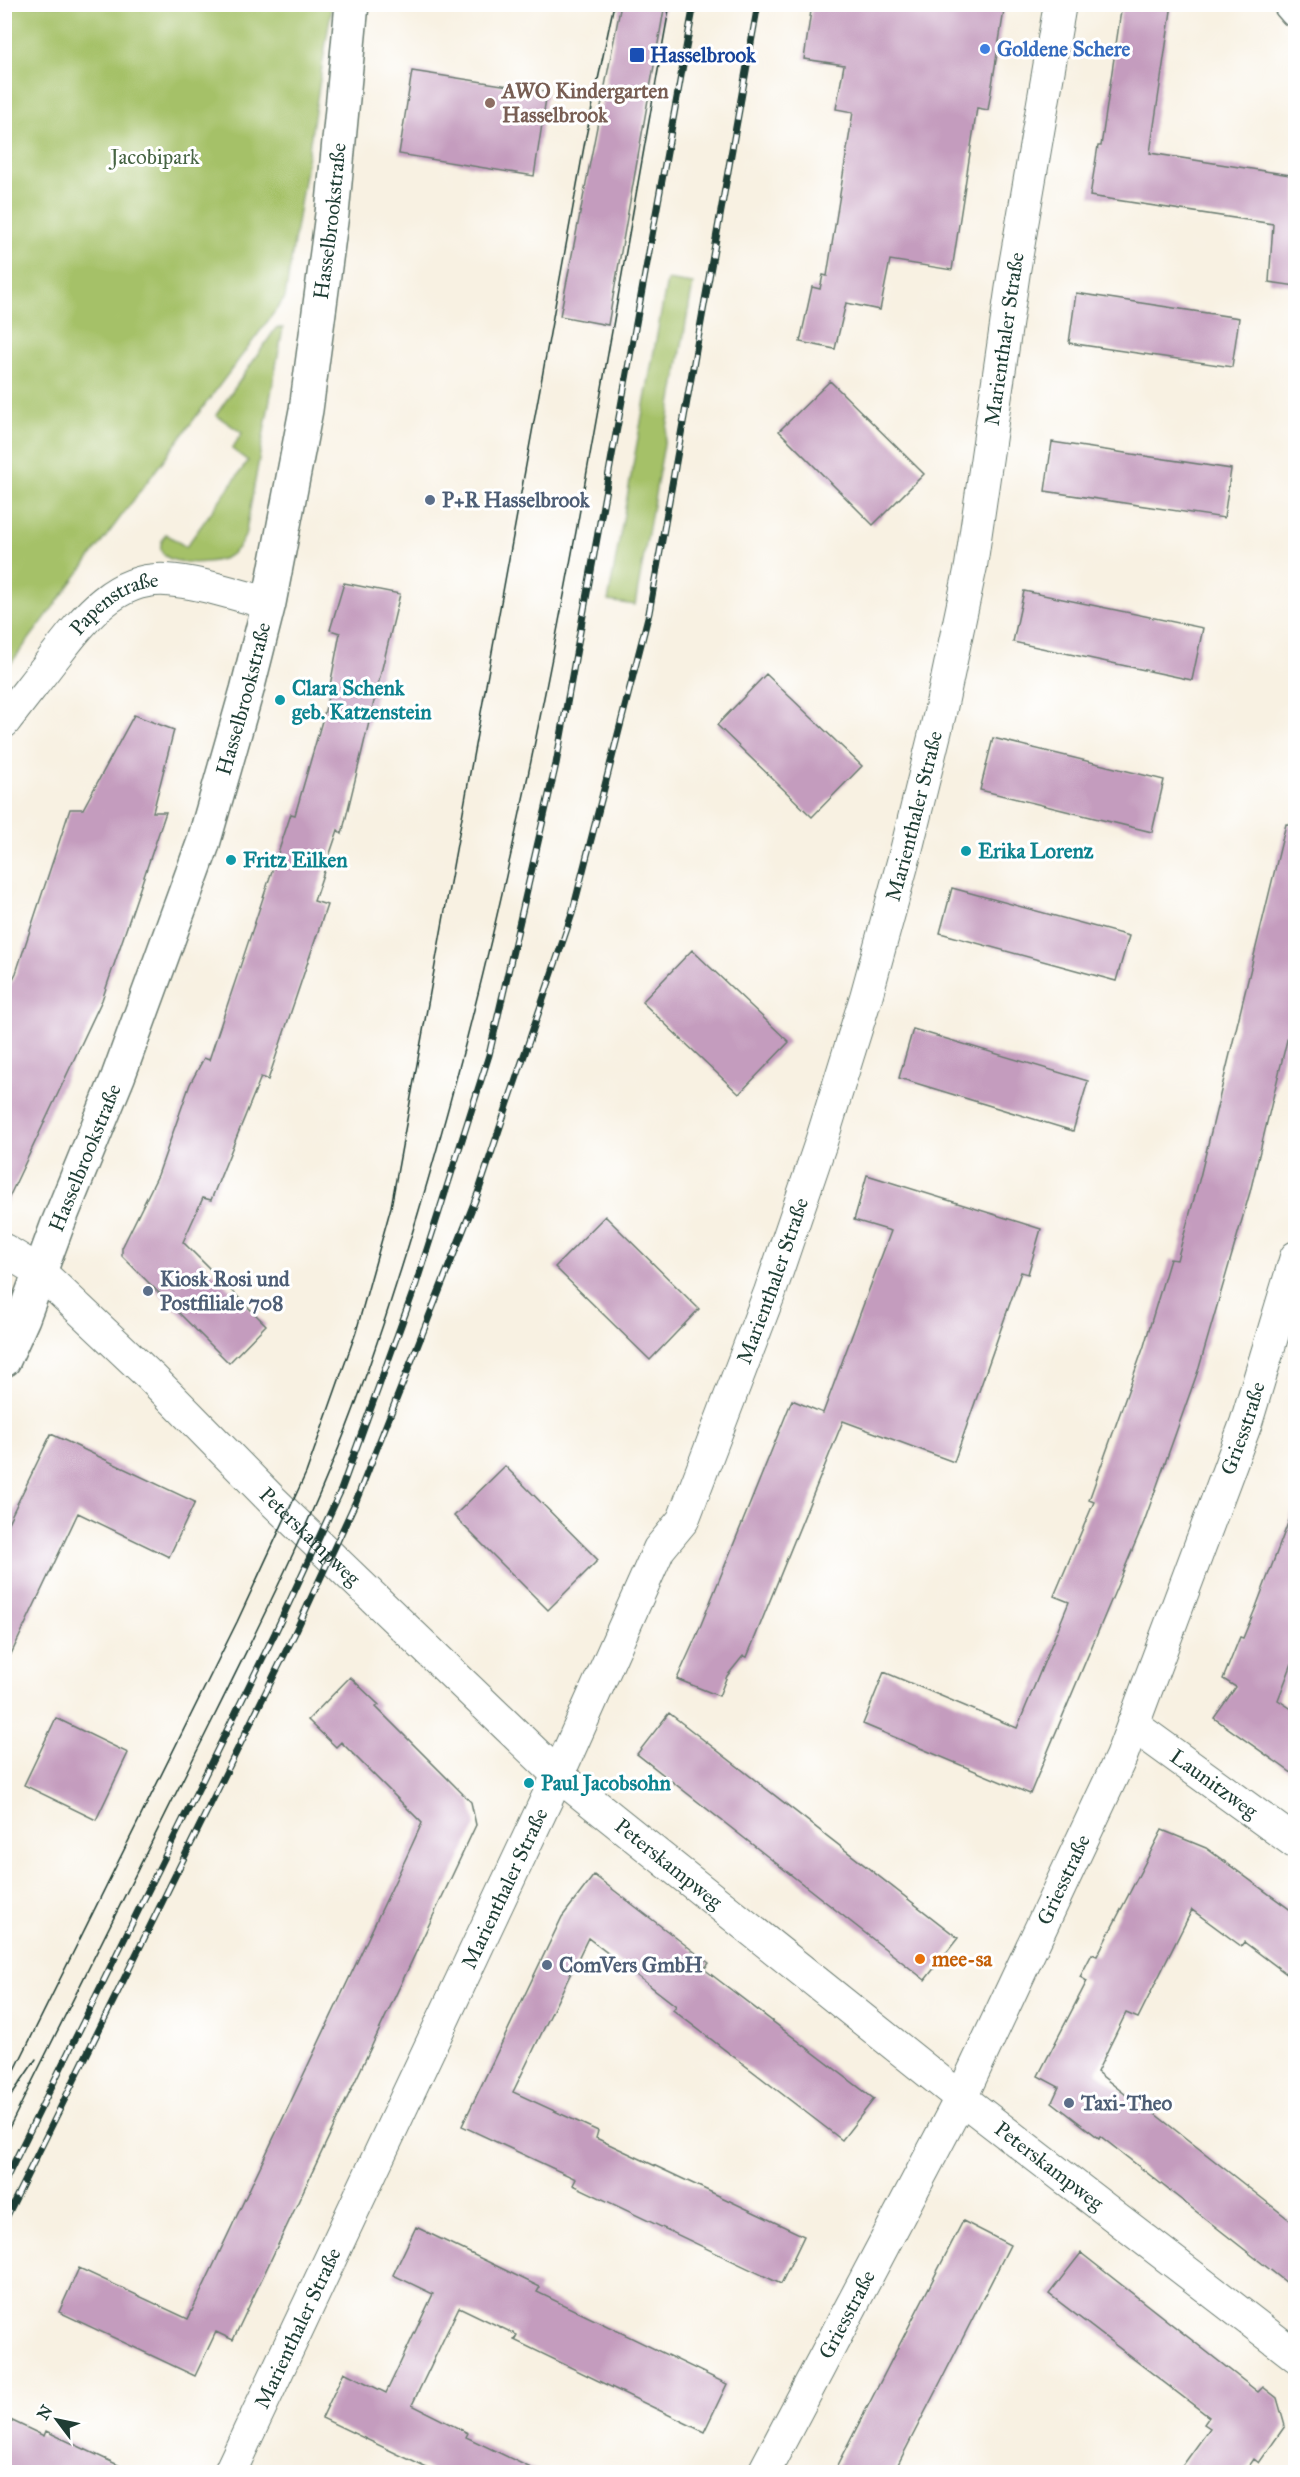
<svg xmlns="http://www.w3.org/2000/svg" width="1300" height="2477" font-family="'IM FELL Great Primer',serif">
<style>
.green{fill:#a5c168;stroke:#627f4e;stroke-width:1.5}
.building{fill:#c49cbe}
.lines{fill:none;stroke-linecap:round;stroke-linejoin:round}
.minor-casing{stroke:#6b7c71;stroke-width:34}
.tertiary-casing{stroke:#6b7c71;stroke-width:36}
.secondary-casing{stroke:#6b7c71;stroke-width:36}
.minor{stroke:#fff;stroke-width:32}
.tertiary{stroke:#fff;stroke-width:33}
.secondary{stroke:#fff;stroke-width:33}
.tram{stroke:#1f3d34;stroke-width:1.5}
.rail-casing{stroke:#1f3d34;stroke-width:7}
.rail{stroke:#fff;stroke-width:4.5;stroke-dasharray:14;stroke-linecap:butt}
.shop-dot{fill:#3f7fe0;stroke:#fff;stroke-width:2}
.transit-dot{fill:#1a4fb4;stroke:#fff;stroke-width:2}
.education-dot{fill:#8d6e63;stroke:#fff;stroke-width:2}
.service-dot{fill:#5c6f8a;stroke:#fff;stroke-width:2}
.culture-dot{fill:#0f9aa8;stroke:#fff;stroke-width:2}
.food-dot{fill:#e8710a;stroke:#fff;stroke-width:2}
.labels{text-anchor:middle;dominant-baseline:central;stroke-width:6;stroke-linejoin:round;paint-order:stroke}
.shop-label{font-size:21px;font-weight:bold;fill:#366cbe;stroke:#fff;text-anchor:start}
.transit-label{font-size:21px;font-weight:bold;fill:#164399;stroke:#fff;text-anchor:start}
.education-label{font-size:21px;font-weight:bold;fill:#785e54;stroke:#fff;text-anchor:start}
.park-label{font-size:21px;fill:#476544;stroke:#fff}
.street-label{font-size:21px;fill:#1f3d34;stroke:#fff}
.service-label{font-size:21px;font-weight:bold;fill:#4e5e75;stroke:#fff;text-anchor:start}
.culture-label{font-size:21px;font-weight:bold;fill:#0d838f;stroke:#fff;text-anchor:start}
.food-label{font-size:21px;font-weight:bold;fill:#c56008;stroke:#fff;text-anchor:start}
</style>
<rect width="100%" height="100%" fill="#fff"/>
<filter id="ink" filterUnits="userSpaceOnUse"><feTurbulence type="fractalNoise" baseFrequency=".0167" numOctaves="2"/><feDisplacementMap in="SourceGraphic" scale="12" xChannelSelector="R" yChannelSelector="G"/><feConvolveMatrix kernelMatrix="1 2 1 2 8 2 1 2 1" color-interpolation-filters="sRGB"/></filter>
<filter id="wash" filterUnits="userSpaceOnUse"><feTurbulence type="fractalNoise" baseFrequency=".008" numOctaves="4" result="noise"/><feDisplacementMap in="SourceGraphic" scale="24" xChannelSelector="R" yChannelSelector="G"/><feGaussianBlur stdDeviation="1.35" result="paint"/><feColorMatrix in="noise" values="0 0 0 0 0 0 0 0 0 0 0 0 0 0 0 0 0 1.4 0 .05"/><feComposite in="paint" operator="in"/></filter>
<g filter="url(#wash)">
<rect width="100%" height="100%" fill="#f8f1e2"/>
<path class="green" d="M 4,5 L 332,5 L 285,298 L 9,666 L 4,662 Z
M 667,280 L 693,284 L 635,605 L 608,601 Z
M 276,328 L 283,328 L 245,536 C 241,545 236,552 227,557 C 210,566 141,568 166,534 L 186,547 L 248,461 L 232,449 L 242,433 L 216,415 Z"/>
<g id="blocks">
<path class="building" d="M 621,4 L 665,4 L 608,325 L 560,316 Z
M 812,4 L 1005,4 L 988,110 L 977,108 L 952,270 L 890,260 L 880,310 L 846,303 L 835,349 L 800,342 L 812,287 L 820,289 L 823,275 L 827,276 L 853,112 L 836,109 L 844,65 L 804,59 Z
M 1122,4 L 1172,4 L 1150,153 L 1296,176 L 1296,286 L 1269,282 L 1273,224 L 1090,196 L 1098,146 L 1101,146 Z
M 412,71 L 547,92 L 534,176 L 399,154 Z
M 1076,293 L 1239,318 L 1232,367 L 1069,343 Z
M 830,381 L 924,474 L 873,525 L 779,431 Z
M 1052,442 L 1231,469 L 1224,518 L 1045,491 Z
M 344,583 L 400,594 L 342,834 L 338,830 L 314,901 L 327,905 L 268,1080 L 261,1077 L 211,1200 L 203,1198 L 183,1242 L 266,1325 L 229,1363 L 122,1256 L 122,1248 L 158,1175 L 190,1084 L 204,1058 L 209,1060 L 291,814 L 295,815 L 326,707 L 340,633 L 330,630 Z
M 1024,591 L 1203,628 L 1192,680 L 1013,642 Z
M 766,674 L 862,766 L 812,817 L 717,725 Z
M 134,715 L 174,730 L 153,812 L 166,812 L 102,1000 L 4,1208 L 4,997 L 16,973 L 70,809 L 83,809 Z
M 993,738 L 1164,780 L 1152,832 L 980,790 Z
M 1286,824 L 1296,825 L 1296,1003 L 1250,1192 L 1199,1368 L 1144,1522 L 1030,1794 L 863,1724 L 884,1672 L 1017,1728 L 1069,1602 L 1054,1596 L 1094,1502 L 1089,1500 L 1144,1346 L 1170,1259 L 1177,1260 L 1200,1177 Z
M 952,888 L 1129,936 L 1116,981 L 940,933 Z
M 692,950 L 789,1042 L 739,1094 L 642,1002 Z
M 913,1029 L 1088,1081 L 1073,1131 L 899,1078 Z
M 867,1175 L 1041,1229 L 1028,1274 L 1021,1272 L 954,1462 L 843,1421 L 747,1657 L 743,1656 L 727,1676 L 719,1696 L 677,1679 L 696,1637 L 792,1400 L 823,1413 L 891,1231 L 854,1220 Z
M 605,1216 L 699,1309 L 650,1360 L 555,1267 Z
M 51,1434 L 195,1502 L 169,1557 L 78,1513 L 4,1669 L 4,1531 Z
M 505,1466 L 598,1560 L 548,1610 L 454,1516 Z
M 1293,1510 L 1296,1511 L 1296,1653 L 1278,1700 L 1296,1712 L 1296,1776 L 1214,1718 L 1236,1687 L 1223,1679 L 1240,1637 L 1243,1638 L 1256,1607 Z
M 350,1677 L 379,1705 L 376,1707 L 471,1802 L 476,1825 L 233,2340 L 216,2332 L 195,2376 L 59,2312 L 79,2268 L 188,2319 L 406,1858 L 422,1823 L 341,1742 L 336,1747 L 308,1720 Z
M 669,1713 L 958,1938 L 925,1980 L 637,1754 Z
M 56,1718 L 128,1753 L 96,1820 L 24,1785 Z
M 1162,1830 L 1206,1848 L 1296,1914 L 1296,1981 L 1244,1942 L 1241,1946 L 1192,1910 L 1138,2018 L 1126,2013 L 1097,2072 L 1130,2098 L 1132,2096 L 1296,2225 L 1296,2290 L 1100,2136 L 1099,2138 L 1052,2102 L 1059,2087 L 1038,2076 L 1087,1981 L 1080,1977 L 1092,1954 L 1097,1956 Z
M 594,1875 L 709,1963 L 704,1969 L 874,2099 L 842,2140 L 673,2010 L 676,2006 L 588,1938 L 513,2092 L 598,2131 L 596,2138 L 804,2236 L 781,2284 L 573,2185 L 576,2179 L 462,2126 L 562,1917 Z
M 963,2221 L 1010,2245 L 944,2375 L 894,2472 L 834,2472 Z
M 416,2227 L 540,2287 L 537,2292 L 727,2384 L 704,2432 L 514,2340 L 517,2335 L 459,2307 L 412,2405 L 468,2433 L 466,2437 L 539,2472 L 435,2472 L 322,2418 L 344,2372 L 386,2393 L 433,2294 L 393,2275 Z
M 1081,2253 L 1258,2392 L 1263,2387 L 1277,2398 L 1285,2426 L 1259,2463 L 1254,2459 L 1245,2472 L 1178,2472 L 1210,2428 L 1204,2424 L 1209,2417 L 1049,2294 Z
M 4,2417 L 44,2436 L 46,2431 L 133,2472 L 4,2472 Z"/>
</g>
</g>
<g filter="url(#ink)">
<use href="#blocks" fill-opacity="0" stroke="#6b7c71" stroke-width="1.5"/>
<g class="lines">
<g class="minor-casing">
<g id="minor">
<path id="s1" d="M 4,722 C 20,701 36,681 52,660 C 81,623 113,577 166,580 C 200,582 236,595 269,603"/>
<path id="s2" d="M 4,1250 L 40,1272 L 152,1378 L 272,1500 L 558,1775 L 961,2098 L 1296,2356"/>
<path id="s3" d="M 1133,1725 L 1296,1843"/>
<path id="s4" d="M 230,2472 L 558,1775 L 659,1549 L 683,1520 L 770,1292 L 821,1142 L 866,997 L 906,851 L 940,713 L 971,566 L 1014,271 L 1060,4"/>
<path id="s5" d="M 764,2472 L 961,2098 L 1121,1757 L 1246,1423 L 1296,1257"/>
</g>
</g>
<g class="tertiary-casing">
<g id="tertiary">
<path id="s6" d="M 4,1360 L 23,1318 L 57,1226 L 118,1077 L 203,844 L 247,690 L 269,603 L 306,410 L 332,214 L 352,4"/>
</g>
</g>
<g class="secondary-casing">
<path id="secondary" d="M 1290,4 L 1296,11"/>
</g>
<use href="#minor" class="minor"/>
<use href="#tertiary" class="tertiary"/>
<use href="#secondary" class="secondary"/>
<path class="tram" d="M 4,2092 L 237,1622 L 306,1473 L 356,1332 L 391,1207 L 585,141 L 614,4
M 4,2106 L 36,2059
M 4,2138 C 70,2006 135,1874 201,1743 C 261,1622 323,1500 367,1372 C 521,929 586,463 670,4"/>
<g class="rail-casing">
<path id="rail" d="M 4,2183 L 275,1633 L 341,1490 L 416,1284 L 489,1055 L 556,764 L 694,4
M 4,2222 L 294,1635 L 356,1501 L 478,1193 L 508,1103 L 572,914 L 649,613 L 758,4"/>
</g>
<use href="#rail" class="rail"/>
</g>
</g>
<circle class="shop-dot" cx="985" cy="49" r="6"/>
<rect class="transit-dot" x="629" y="47" width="16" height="16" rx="3"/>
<circle class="education-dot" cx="490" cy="103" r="6"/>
<g class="service-dot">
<circle cx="430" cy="500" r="6"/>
<circle cx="148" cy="1291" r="6"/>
<circle cx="547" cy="1965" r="6"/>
<circle cx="1069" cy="2103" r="6"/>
</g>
<g class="culture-dot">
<circle cx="280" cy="700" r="6"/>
<circle cx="966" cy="851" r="6"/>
<circle cx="231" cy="860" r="6"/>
<circle cx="529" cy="1783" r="6"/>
</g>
<circle class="food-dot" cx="920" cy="1959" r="6"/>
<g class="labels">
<g class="shop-label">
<text x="997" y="49">Goldene Schere</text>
</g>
<g class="transit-label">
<text x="650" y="55">Hasselbrook</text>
</g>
<g class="education-label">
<text x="502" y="91">AWO Kindergarten<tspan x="502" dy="24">Hasselbrook</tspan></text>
</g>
<g class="park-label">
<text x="155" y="157">Jacobipark</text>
</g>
<g class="street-label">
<text stroke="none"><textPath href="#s6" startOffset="1190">Hasselbrookstraße</textPath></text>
<text stroke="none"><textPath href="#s4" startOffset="2283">Marienthaler Straße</textPath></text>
<text stroke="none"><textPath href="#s1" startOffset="165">Papenstraße</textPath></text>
<text stroke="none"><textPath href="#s6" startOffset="704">Hasselbrookstraße</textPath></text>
<text stroke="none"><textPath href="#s4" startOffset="1797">Marienthaler Straße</textPath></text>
<text stroke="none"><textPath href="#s6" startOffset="218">Hasselbrookstraße</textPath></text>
<text stroke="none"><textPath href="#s4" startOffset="1311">Marienthaler Straße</textPath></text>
<text stroke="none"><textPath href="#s5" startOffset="1150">Griesstraße</textPath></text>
<text stroke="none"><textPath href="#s2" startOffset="420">Peterskampweg</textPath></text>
<text stroke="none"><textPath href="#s3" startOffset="100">Launitzweg</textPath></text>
<text stroke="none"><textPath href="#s2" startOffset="906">Peterskampweg</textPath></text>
<text stroke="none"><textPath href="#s5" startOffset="664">Griesstraße</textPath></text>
<text stroke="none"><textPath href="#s4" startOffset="645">Marienthaler Straße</textPath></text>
<text stroke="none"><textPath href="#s2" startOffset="1392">Peterskampweg</textPath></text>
<text stroke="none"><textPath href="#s5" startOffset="178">Griesstraße</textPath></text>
<text stroke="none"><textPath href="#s4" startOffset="159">Marienthaler Straße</textPath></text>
</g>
<g class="service-label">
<text x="442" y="500">P+R Hasselbrook</text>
<text x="160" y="1279">Kiosk Rosi und<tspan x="160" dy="24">Postfiliale 708</tspan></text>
<text x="559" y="1965">ComVers GmbH</text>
<text x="1081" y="2103">Taxi-Theo</text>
</g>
<g class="culture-label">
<text x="292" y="688">Clara Schenk<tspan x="292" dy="24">geb. Katzenstein</tspan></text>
<text x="978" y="851">Erika Lorenz</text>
<text x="243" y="860">Fritz Eilken</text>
<text x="541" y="1783">Paul Jacobsohn</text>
</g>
<g class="food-label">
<text x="932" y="1959">mee-sa</text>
</g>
</g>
<rect width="1300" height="2477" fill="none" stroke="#fff" stroke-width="24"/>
<g transform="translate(57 2420) rotate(302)" stroke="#ffffff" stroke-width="4.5" paint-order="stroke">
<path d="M0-4.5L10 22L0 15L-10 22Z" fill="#1f3d34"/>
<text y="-9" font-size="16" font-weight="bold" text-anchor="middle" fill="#1f3d34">N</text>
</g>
</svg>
